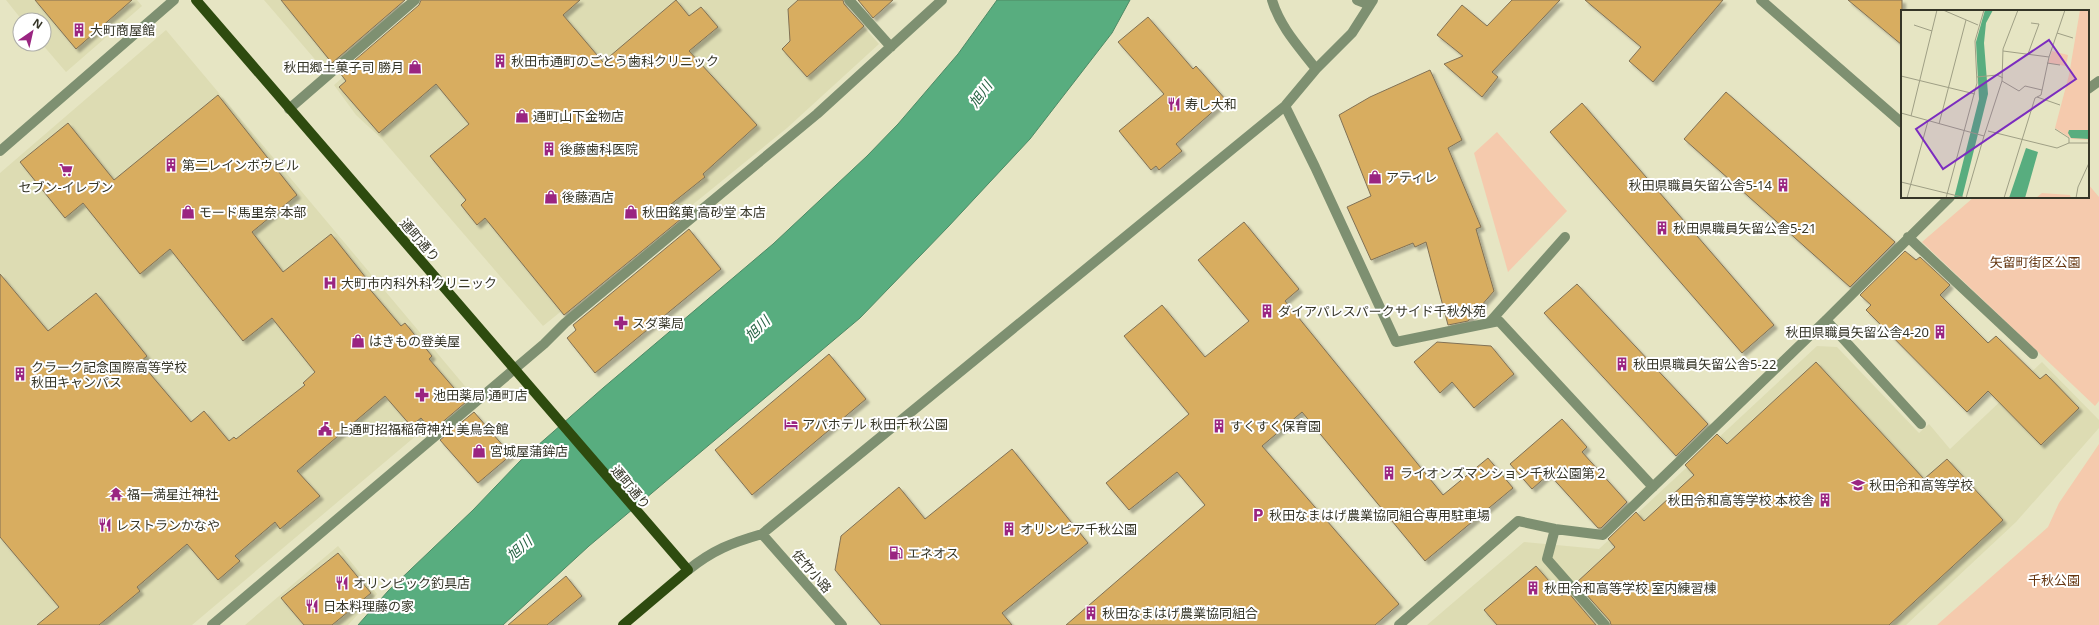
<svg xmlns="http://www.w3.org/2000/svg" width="2099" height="625" font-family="'Noto Sans','Noto Sans JP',sans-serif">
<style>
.built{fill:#dddcb3}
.green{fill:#f5caad}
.water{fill:#58ad7f;stroke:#4e8965}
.building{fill:#d8ad60;stroke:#817155;filter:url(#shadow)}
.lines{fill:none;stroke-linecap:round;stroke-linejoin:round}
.minor{stroke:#7e9071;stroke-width:10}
.major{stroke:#2e4b0f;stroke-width:10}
.labels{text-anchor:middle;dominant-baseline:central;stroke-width:4;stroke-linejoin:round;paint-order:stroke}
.poi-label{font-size:13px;fill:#353527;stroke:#fff;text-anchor:start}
.street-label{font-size:13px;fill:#353527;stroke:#fff}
.park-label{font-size:13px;fill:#663712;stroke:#fff}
.water-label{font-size:14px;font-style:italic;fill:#276444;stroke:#fff}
.inset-road{fill:none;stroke:#9f9f85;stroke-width:1}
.view{fill:#7b2cbf;fill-opacity:0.15;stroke:#7b2cbf;stroke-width:2}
.inset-edge{fill:none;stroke:#353527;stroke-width:2}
</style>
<defs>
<filter id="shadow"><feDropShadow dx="3.5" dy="3.5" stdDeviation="1" flood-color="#0004"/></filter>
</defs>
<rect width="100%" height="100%" fill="#e6e5c3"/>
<path class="built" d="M 6,0 L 137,0 L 142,6 L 66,72 L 42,44 L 44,44 L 44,20 L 22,20 Z
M 264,0 L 405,0 L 325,71 Z
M 430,0 L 840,0 L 879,44 L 787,128 L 543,326 L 382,139 L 356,115 L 334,85 Z
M 166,30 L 469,391 L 192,625 L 0,625 L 0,173 Z
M 1817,346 L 1837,347 L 1919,433 L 1929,424 L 1950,449 L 2042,362 L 2099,420 L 2099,428 L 2016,522 L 1906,625 L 1427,625 L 1524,542 L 1599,549 Z
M 338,546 L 377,594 L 348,625 L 245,625 Z"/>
<path class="green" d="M 1497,132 L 1567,211 L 1508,272 L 1474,153 Z
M 2088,184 L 2099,197 L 2099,401 L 2095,406 L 1922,242 L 1974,197 L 2088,197 Z
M 2099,444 L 2099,625 L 1937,625 L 2048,527 L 2059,503 Z"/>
<path class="water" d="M 997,0 L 1130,0 L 1112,33 L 1030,139 L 948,227 L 860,318 L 589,546 L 503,625 L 358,625 L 388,591 L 473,510 L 520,461 L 603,388 L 773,244 L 867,156 L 898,124 L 958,54 Z"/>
<path class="building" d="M 35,0 L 132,0 L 76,49 Z
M 281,0 L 405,0 L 332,63 Z
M 421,0 L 580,0 L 563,15 L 603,62 L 676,0 L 689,16 L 701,7 L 718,27 L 689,51 L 757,125 L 703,174 L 705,177 L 670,205 L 681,219 L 564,315 L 485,218 L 477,225 L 461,205 L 466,200 L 430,156 L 469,124 L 436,84 L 379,133 L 339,87 L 346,81 L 340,73 L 419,5 Z
M 798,0 L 843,0 L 844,4 L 864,26 L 807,77 L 782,49 L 790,41 L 788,9 Z
M 858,0 L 893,0 L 873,18 Z
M 1512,0 L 1560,0 L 1492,72 L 1498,77 L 1482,97 L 1444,64 L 1463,56 L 1437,35 L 1462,5 L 1487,26 Z
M 1585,0 L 1723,0 L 1653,82 L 1629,61 L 1641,47 Z
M 1848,0 L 1902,0 L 1902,45 Z
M 1148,17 L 1193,69 L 1196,66 L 1226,100 L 1176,144 L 1182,151 L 1159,170 L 1156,166 L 1151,170 L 1119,131 L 1164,94 L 1118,42 Z
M 1430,70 L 1462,140 L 1448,148 L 1481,227 L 1476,229 L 1494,291 L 1468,321 L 1448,325 L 1426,242 L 1415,247 L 1413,243 L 1371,260 L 1347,207 L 1371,196 L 1339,115 L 1370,97 Z
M 1726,92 L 1895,242 L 1850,287 L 1684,139 Z
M 218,95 L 297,195 L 252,232 L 283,272 L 331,234 L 370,283 L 367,286 L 401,326 L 405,323 L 432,356 L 429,359 L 466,402 L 432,431 L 421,418 L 411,426 L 385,396 L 297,471 L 320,496 L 280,529 L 275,522 L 235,556 L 240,561 L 218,580 L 187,544 L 137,587 L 140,591 L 99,625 L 37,625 L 59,607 L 0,537 L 0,274 L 48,331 L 96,293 L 147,356 L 140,362 L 191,422 L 204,411 L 229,441 L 234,437 L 236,439 L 305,385 L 303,383 L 315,372 L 272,318 L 243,341 L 170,249 L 140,274 L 83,203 L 65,218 L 20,162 L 68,123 L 114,180 Z
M 1582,103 L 1774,325 L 1742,353 L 1550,132 Z
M 1244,222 L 1299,289 L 1285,301 L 1443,495 L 1488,458 L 1513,488 L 1425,561 L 1302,412 L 1262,446 L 1399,604 L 1375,625 L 1066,625 L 1205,505 L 1177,472 L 1129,510 L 1106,483 L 1189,414 L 1124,336 L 1162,305 L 1205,357 L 1249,321 L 1198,260 Z
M 689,229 L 721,269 L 595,373 L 567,338 L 576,330 L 573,325 Z
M 1905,251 L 1916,260 L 1920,257 L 1950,285 L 1940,295 L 1988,343 L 1996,336 L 2040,379 L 2046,374 L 2079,408 L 2041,445 L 1988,391 L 1967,412 L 1866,310 L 1871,305 L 1860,295 Z
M 1577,284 L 1708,424 L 1676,456 L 1544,313 Z
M 1437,342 L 1491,346 L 1514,374 L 1474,408 L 1452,382 L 1440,393 L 1414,362 Z
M 829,354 L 866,399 L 752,495 L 715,450 Z
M 1816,362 L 1924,479 L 1947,459 L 2003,520 L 1889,625 L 1611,625 L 1610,621 L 1576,583 L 1615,547 L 1608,539 L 1636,512 L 1644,521 L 1694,475 L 1685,465 L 1717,434 L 1727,444 Z
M 474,412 L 511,455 L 478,483 L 440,440 Z
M 1562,419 L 1587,447 L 1582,452 L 1627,502 L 1601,528 L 1598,528 L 1549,474 L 1532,489 L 1510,464 Z
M 1012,449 L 1088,543 L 1002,613 L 1012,625 L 881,625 L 835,570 L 841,536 L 899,487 L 925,519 Z
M 338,553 L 371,593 L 332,625 L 304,625 L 281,598 Z
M 1536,566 L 1562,596 L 1567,591 L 1596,625 L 1497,625 L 1484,610 Z
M 566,576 L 582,596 L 547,625 L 508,625 Z"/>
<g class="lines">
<path class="minor" d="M 849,0 L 891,47
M 1272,0 C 1280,27 1299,47 1316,69
M 1357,0 L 1370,5
M 1761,0 L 1902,123
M 2088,89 L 2099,81
M 1285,106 L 1315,167 L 1396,342 L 1499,321 L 1653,487
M 289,109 L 415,0
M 0,151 L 174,0
M 1908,237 L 2033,354
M 1826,320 L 1921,424
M 1489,323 L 1565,237
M 1555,529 L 1547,559 L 1605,625
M 762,534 L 842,625
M 688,570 C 713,550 731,543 762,534 L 1285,106 L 1316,69 L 1352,33 L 1373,0
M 212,625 L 465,411 L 544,344 L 565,323 L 817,114 L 942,0
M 1399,625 L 1518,521 L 1555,529 L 1603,535 L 1826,320 L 1950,197"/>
<path class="major" d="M 196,0 L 688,570 L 623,625"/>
</g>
<defs>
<g id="building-bare" transform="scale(1.08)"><path d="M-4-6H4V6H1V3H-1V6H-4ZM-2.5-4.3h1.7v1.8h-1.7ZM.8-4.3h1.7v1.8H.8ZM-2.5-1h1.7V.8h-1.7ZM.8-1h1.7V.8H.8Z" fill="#9a2581" stroke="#fff" stroke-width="2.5" paint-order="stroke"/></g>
<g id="shop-bare" transform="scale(1.08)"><path d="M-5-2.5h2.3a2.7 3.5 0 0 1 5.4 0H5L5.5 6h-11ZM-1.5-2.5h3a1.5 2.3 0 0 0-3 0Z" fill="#9a2581" stroke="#fff" stroke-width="2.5" paint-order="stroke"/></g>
<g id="restaurant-bare" transform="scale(1.08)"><path d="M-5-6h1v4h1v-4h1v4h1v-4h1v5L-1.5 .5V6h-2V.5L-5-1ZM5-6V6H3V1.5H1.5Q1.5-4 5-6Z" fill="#9a2581" stroke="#fff" stroke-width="2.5" paint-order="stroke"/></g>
<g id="supermarket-bare" transform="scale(1.08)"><path d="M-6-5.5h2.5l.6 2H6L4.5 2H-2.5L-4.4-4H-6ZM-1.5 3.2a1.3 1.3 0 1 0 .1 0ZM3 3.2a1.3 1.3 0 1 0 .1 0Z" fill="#9a2581" stroke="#fff" stroke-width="2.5" paint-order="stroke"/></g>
<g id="hospital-bare" transform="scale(1.08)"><path d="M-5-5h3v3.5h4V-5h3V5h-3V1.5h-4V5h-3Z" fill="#9a2581" stroke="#fff" stroke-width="2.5" paint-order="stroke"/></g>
<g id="pharmacy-bare" transform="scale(1.08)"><path d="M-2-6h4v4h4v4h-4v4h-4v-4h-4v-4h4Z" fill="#9a2581" stroke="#fff" stroke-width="2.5" paint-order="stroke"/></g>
<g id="hotel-bare" transform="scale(1.08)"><path d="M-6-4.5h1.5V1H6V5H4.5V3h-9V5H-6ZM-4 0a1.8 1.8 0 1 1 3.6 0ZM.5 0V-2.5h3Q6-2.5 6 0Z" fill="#9a2581" stroke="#fff" stroke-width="2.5" paint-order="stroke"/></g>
<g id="civic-bare" transform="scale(1.08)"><path d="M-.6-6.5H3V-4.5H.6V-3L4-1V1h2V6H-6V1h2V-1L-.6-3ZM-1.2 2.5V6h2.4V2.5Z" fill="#9a2581" stroke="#fff" stroke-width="2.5" paint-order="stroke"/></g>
<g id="school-bare" transform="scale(1.08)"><path d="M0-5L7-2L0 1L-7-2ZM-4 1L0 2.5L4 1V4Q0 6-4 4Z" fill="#9a2581" stroke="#fff" stroke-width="2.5" paint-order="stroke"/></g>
<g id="temple-bare" transform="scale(1.08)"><path d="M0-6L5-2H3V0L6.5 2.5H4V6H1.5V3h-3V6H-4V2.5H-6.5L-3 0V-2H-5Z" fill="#9a2581" stroke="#fff" stroke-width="2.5" paint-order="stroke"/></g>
<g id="parking-bare" transform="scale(1.08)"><path d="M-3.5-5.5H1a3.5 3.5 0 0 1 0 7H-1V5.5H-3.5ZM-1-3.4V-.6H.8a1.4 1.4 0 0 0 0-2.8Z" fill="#9a2581" stroke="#fff" stroke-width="2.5" paint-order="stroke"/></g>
<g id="fuel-bare" transform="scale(1.08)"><path d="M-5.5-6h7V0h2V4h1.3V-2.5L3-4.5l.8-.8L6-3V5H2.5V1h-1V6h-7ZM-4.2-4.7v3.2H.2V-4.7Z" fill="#9a2581" stroke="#fff" stroke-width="2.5" paint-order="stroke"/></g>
</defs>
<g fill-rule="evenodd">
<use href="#building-bare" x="79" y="30"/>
<use href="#building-bare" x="500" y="61"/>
<use href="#shop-bare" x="415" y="67"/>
<use href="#restaurant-bare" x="1174" y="104"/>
<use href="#shop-bare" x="522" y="116"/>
<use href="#building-bare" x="549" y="149"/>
<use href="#building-bare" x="171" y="165"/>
<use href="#supermarket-bare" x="66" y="170"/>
<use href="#shop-bare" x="1375" y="177"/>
<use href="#building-bare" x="1783" y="185"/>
<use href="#shop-bare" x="551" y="197"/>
<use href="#shop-bare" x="188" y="212"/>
<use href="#shop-bare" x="631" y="212"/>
<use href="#building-bare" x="1662" y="228"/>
<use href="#hospital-bare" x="330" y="283"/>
<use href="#building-bare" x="1267" y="311"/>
<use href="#pharmacy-bare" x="621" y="323"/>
<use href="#building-bare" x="1940" y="332"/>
<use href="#shop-bare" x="358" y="341"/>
<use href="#building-bare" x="1622" y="364"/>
<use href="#building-bare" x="20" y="374"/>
<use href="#pharmacy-bare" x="422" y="395"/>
<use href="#hotel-bare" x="791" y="424"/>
<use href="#building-bare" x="1219" y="426"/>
<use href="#civic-bare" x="325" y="429"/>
<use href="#shop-bare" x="479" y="451"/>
<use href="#building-bare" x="1389" y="473"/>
<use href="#school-bare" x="1858" y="485"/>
<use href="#temple-bare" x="116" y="494"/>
<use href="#building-bare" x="1825" y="500"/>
<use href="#parking-bare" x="1258" y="515"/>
<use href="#restaurant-bare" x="105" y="525"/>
<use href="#building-bare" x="1009" y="529"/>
<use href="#fuel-bare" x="896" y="553"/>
<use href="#restaurant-bare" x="342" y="583"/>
<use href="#building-bare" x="1533" y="588"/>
<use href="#restaurant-bare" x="312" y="606"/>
<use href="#building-bare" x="1091" y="613"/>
</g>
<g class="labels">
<g class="poi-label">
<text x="90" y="30">大町商屋館</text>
<text x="511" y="61">秋田市通町のごとう歯科クリニック</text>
<text x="404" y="67" text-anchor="end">秋田郷土菓子司 勝月</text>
<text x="1185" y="104">寿し大和</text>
<text x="533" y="116">通町山下金物店</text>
<text x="560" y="149">後藤歯科医院</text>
<text x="182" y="165">第二レインボウビル</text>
<text x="1386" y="177">アティレ</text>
<text x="1772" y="185" text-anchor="end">秋田県職員矢留公舎5-14</text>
<text x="66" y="187" text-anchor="middle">セブン-イレブン</text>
<text x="562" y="197">後藤酒店</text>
<text x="199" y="212">モード馬里奈 本部</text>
<text x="642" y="212">秋田銘菓 高砂堂 本店</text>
<text x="1673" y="228">秋田県職員矢留公舎5-21</text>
<text x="341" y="283">大町市内科外科クリニック</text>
<text x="1278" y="311">ダイアパレスパークサイド千秋外苑</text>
<text x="632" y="323">スダ薬局</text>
<text x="1929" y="332" text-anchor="end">秋田県職員矢留公舎4-20</text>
<text x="369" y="341">はきもの登美屋</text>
<text x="1633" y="364">秋田県職員矢留公舎5-22</text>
<text x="31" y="367">クラーク記念国際高等学校<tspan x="31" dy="15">秋田キャンパス</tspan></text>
<text x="433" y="395">池田薬局 通町店</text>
<text x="802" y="424">アパホテル 秋田千秋公園</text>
<text x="1230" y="426">すくすく保育園</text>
<text x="336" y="429">上通町招福稲荷神社 美鳥会館</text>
<text x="490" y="451">宮城屋蒲鉾店</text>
<text x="1400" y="473">ライオンズマンション千秋公園第２</text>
<text x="1869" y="485">秋田令和高等学校</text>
<text x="127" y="494">福一満星辻神社</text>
<text x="1814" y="500" text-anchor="end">秋田令和高等学校 本校舎</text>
<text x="1269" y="515">秋田なまはげ農業協同組合専用駐車場</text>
<text x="116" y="525">レストランかなや</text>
<text x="1020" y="529">オリンピア千秋公園</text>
<text x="907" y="553">エネオス</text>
<text x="353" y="583">オリンピック釣具店</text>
<text x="1544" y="588">秋田令和高等学校 室内練習棟</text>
<text x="323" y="606">日本料理藤の家</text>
<text x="1102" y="613">秋田なまはげ農業協同組合</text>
</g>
<g class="street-label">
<text transform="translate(420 240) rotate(49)">通町通り</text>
<text transform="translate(631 487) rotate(50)">通町通り</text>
<text transform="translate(812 571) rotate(49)">佐竹小路</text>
</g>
<g class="park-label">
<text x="2035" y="262">矢留町街区公園</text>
<text x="2054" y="580">千秋公園</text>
</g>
<g class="water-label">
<text transform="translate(980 94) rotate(-54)">旭川</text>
<text transform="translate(757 328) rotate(-44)">旭川</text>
<text transform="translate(519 548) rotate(-41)">旭川</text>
</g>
</g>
<g transform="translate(1901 10)">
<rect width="188" height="188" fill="#e6e5c3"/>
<path d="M 179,0 L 188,0 L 188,130 L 171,129 L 154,118 L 168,65 ZM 151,41 L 167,45 L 165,56 L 147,53 ZM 141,183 L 169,185 L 170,188 L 135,188 Z" fill="#f5caad"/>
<path d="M 84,0 L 92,0 L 85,13 L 83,33 L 87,84 L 61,188 L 53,188 L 78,89 L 75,32 ZM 188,120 L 188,129 L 170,128 L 167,123 L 168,120 ZM 125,138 L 137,142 L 124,188 L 108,188 Z" fill="#58ad7f"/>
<path class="inset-road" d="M 42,0 L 77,15M 13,15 L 31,21M 156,23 L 172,28M 102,41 L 148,47M 127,44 L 138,14 L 130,13M 146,53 L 159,55M 0,66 L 74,84M 76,67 L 96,65 L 102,68M 101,71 L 118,81 L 124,76 L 141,80M 136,87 L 159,95M 0,103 L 83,126 L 65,188M 10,106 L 36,0M 38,114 L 65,10M 154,119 L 168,128 L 168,133M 87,121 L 156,138 L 168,133 L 188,133M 83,126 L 101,71 L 102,39 L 117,0M 0,172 L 65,188M 6,188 L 27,111M 45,188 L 76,73 L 74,31 L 83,0M 103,188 L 134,88 L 140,85 L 148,47 L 164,0M 175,188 L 177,177 L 188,153"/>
<path class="view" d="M 148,30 L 175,69 L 42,159 L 15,119 Z"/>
<rect width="188" height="188" class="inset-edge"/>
</g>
<g transform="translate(32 32) rotate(34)"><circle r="19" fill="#ffffff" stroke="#aeaea9"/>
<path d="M0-3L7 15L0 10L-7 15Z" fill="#9a2581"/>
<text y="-6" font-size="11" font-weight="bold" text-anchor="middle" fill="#353527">N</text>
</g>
</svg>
